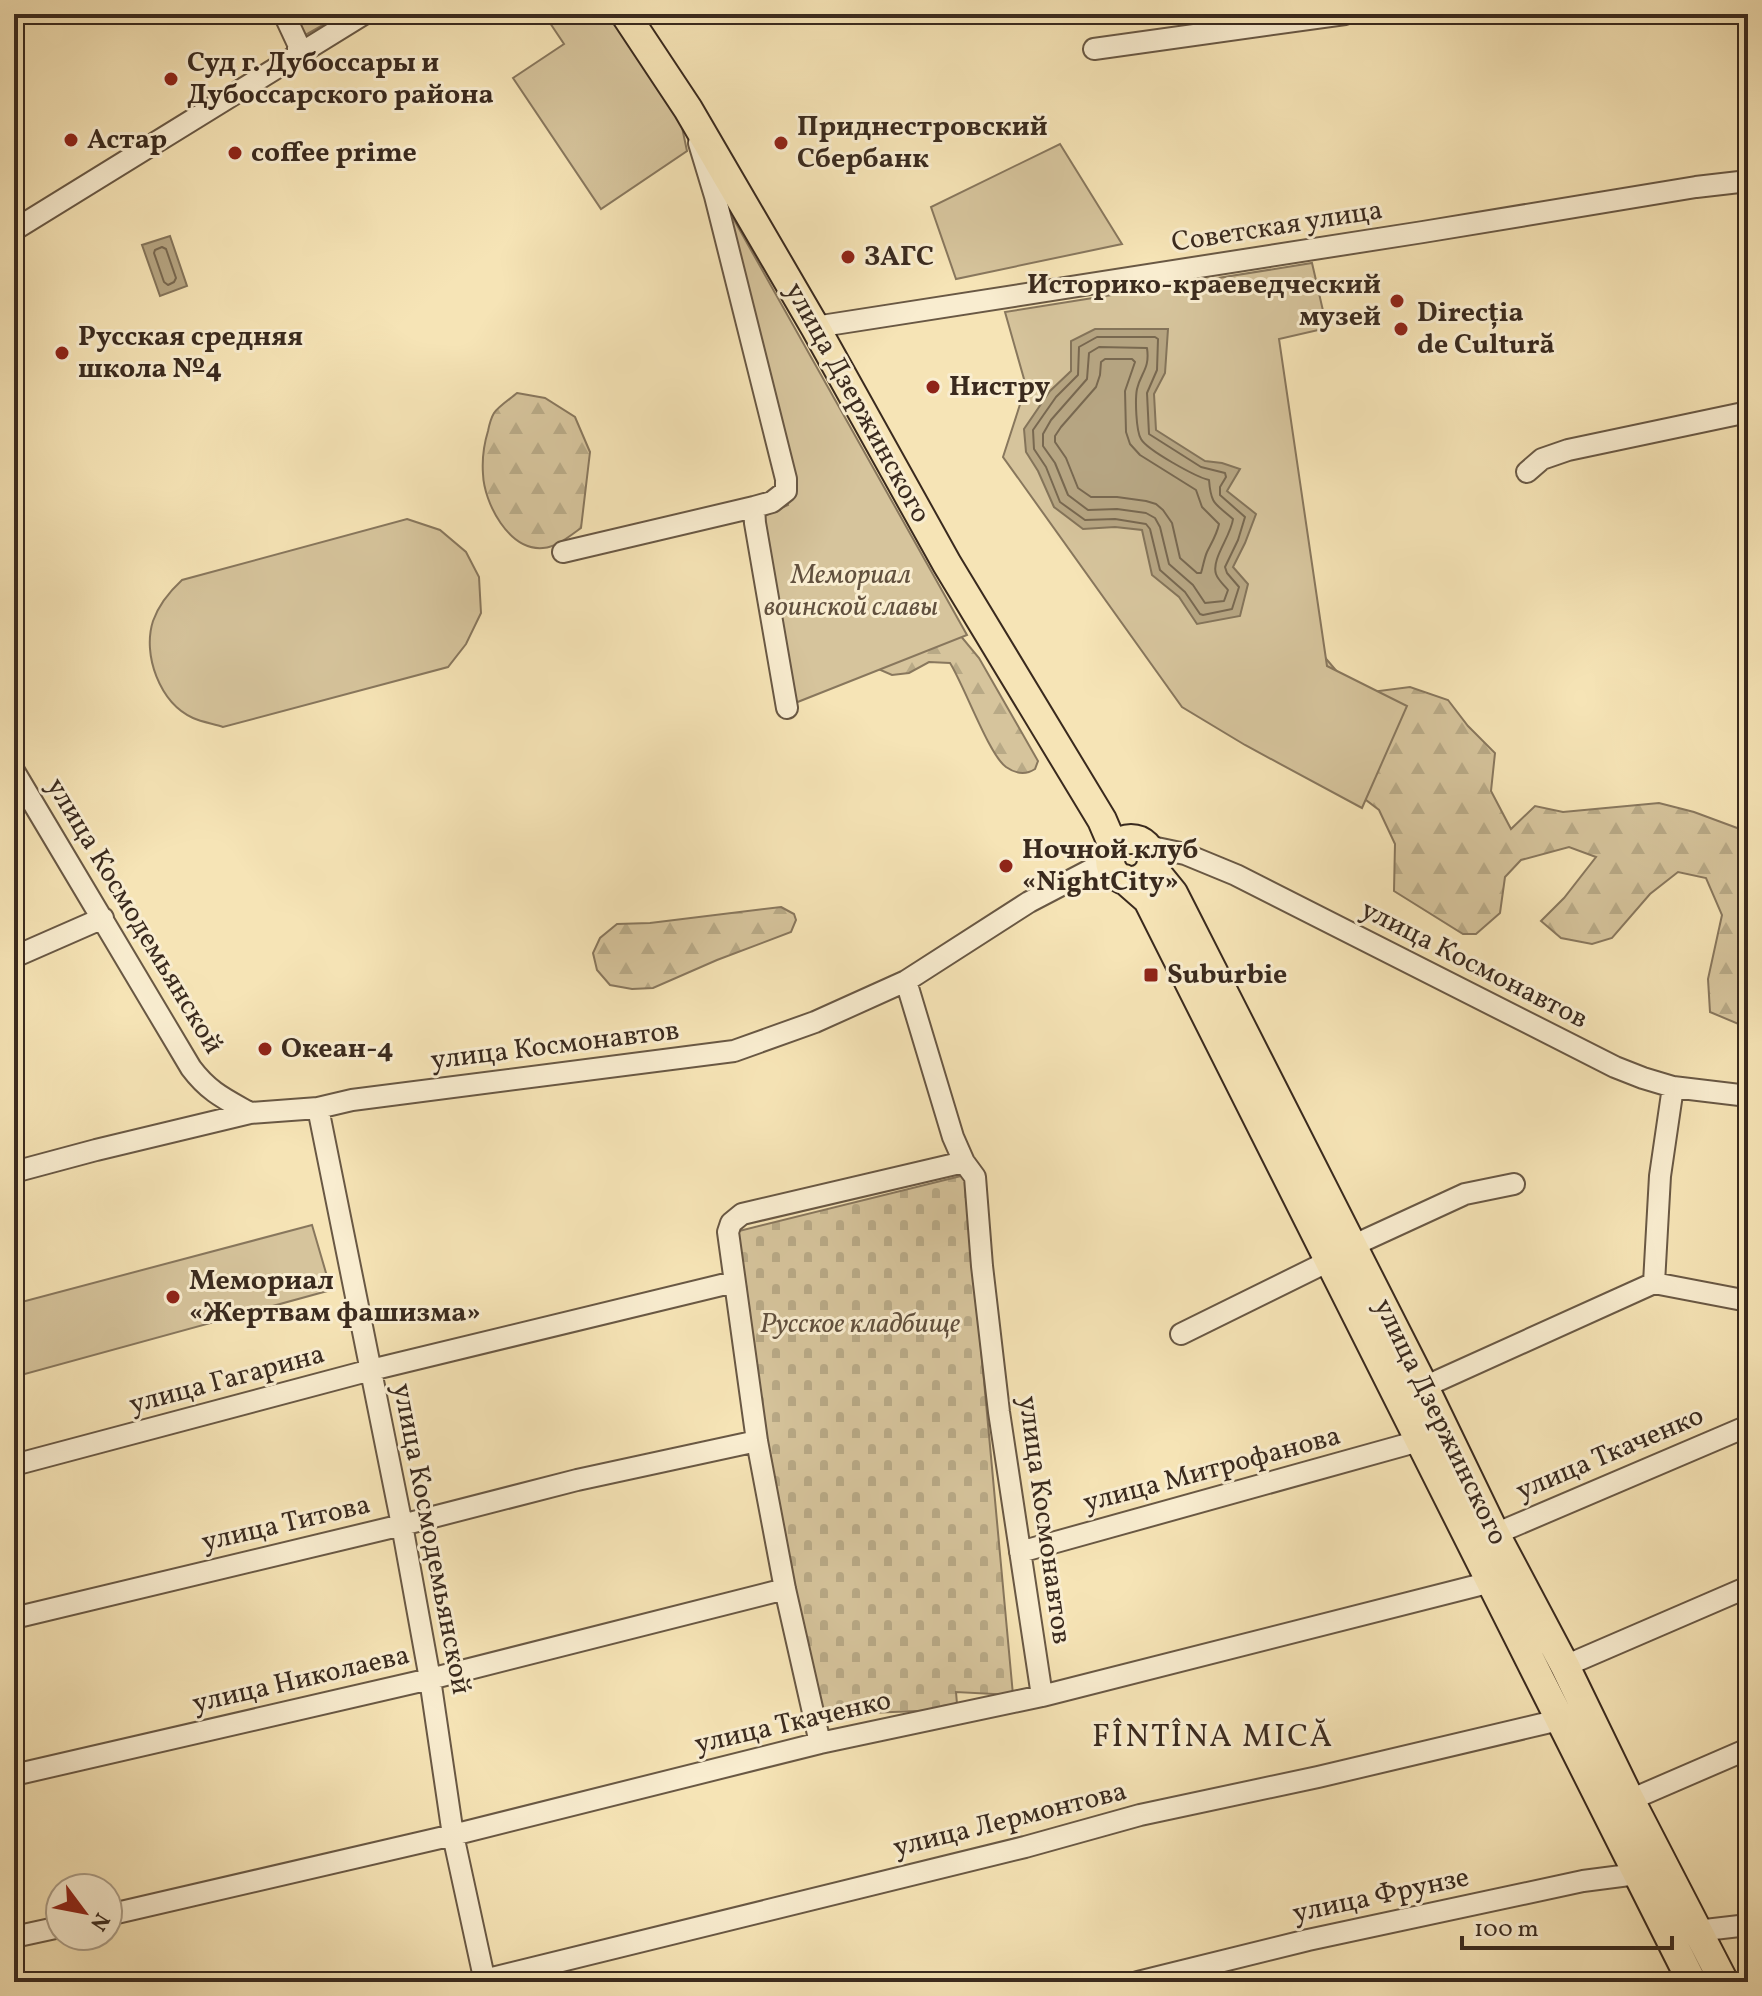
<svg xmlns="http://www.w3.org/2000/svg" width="1762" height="1996" font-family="Vollkorn,serif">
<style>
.forest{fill:url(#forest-firs);stroke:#88775d;stroke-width:2}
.cemetery{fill:url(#cemetery-stones);stroke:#88775d;stroke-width:2}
.green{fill:#d6c49c;stroke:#88775d;stroke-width:2}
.water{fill:#b6a582;stroke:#84745a;stroke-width:2}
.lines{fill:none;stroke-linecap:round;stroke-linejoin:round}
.shore{stroke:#786850;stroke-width:2}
.minor-casing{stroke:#695844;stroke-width:24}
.highway-casing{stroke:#3a2a1e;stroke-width:32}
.minor{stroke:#f9edd0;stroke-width:20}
.highway{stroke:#f6e4b6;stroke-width:28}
.poi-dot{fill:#8f2418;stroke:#f9edd0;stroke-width:3}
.labels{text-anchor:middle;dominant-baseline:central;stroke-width:6;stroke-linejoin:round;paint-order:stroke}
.poi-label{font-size:28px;font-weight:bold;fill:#3a2a1e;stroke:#f9edd0;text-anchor:start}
.street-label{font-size:28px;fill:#3a2a1e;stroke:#f9edd0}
.park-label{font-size:28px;font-style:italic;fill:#61503e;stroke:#f9edd0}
.quarter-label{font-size:32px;letter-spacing:2px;fill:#3a2a1e;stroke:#f9edd0}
</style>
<defs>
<pattern id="forest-firs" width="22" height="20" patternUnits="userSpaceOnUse" patternTransform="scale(2)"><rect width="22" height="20" fill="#d6c49c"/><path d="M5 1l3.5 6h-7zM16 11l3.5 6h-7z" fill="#b8a986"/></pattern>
<pattern id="cemetery-stones" width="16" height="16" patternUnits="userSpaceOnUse" patternTransform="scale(2)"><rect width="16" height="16" fill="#d6c49c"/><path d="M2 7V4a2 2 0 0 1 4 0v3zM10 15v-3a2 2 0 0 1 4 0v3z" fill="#b8a986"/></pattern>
</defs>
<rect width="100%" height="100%" fill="#f6e4b6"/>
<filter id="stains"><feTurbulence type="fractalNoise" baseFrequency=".0025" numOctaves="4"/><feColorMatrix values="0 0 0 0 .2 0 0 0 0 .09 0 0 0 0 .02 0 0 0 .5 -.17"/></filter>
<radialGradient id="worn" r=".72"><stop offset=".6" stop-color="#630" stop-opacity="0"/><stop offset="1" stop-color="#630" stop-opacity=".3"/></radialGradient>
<path class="forest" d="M 517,393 L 545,398 L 575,417 L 590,452 L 581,528 C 570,536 557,547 543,548 C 509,551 484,503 483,474 C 482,460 484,444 488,431 C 489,426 491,418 494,413 C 499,406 510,399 517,393 Z
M 917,583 L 979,658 L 1038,761 L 1035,769 C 1026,775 1016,774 1006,767 C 989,755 964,685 950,663 L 929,662 L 909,673 L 892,675 L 860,661 Z
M 1322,654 L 1356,694 L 1410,687 L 1448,700 L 1468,726 L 1495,753 L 1491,791 L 1511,829 L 1535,806 L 1563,812 L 1659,803 L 1694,812 L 1748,832 L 1748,1028 L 1710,1012 L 1708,979 L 1722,915 L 1706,878 L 1678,872 L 1650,894 L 1612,938 L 1592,944 L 1561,938 L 1541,921 L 1564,898 L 1596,857 L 1569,847 L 1521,860 L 1505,877 L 1500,913 L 1476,934 L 1463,934 L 1394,891 L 1395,844 L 1379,810 L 1303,752 Z
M 781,907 L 794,914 L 796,920 L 791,932 L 717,960 L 653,988 L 632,989 L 610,985 L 597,970 L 593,953 L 600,938 L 617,924 L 650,923 Z"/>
<path class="cemetery" d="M 965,1175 L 1013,1695 L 956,1692 L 957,1704 L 943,1706 L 942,1710 L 819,1715 L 765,1461 L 735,1232 Z"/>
<path class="green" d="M 286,14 L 342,14 L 298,39 Z
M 544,14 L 613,14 L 679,113 L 687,151 L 601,209 L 513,78 L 564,44 Z
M 1060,144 L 1122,244 L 956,279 L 931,207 Z
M 733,218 L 967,635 L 790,705 L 762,517 L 788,505 L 719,232 L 721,219 Z
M 1312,263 L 1327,328 L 1279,339 L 1327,666 L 1407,706 L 1362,808 L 1245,745 L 1182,707 L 1003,457 L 1026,386 L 1005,312 Z
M 407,519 L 440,530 L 466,552 L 479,577 L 481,613 L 466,644 L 448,667 L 223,727 C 214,724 202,722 193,718 C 160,703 142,655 153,621 C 159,604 169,592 182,580 Z
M 312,1225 L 331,1290 L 14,1377 L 14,1304 Z"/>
<path class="water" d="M 170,236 L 187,286 L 160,296 L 142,245 Z
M 1095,329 L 1168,329 L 1165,373 L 1154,394 L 1156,430 L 1205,461 L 1222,463 L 1240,469 L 1227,491 L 1256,514 L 1245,543 L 1233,567 L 1248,584 L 1240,616 L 1197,624 L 1179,597 L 1152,575 L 1142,530 L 1115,527 L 1083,529 L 1054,507 L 1038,471 L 1026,452 L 1024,429 L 1050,391 L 1071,371 L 1071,341 Z"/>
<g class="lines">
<path class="shore" d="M 162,247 L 166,249 L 176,278 L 174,282 L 168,285 L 164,282 L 154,253 L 155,250 Z
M 1097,337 L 1155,337 L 1158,339 L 1157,370 L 1147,393 L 1149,434 L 1201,467 L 1225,473 L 1226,477 L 1220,487 L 1220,495 L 1245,517 L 1238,540 L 1225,567 L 1227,573 L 1239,587 L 1232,609 L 1203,615 L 1200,614 L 1185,592 L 1160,570 L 1150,529 L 1146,524 L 1115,519 L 1085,520 L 1060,502 L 1046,467 L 1034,449 L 1033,430 L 1056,397 L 1078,375 L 1079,347 Z
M 1099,347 L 1147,348 C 1150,369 1141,372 1137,389 C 1135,399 1136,431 1141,439 C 1147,450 1196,477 1209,480 C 1211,505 1215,503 1233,519 C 1231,536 1211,559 1216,574 C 1218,580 1224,585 1228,590 L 1224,601 L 1205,603 L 1193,585 L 1169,564 L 1160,527 L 1155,518 L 1146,513 L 1117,509 L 1088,510 L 1068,495 L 1055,463 L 1043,446 L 1043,434 L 1051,420 L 1087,379 L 1089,353 Z
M 1105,359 L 1132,359 L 1135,362 L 1125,391 L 1126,432 L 1130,444 L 1140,455 L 1196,490 L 1202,507 L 1219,524 C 1217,534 1212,542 1207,552 C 1204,559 1203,567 1201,573 L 1197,573 L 1180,558 L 1172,523 L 1163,510 L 1156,504 L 1146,501 L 1117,497 L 1091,497 L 1078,488 L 1066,458 L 1055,442 L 1055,436 L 1061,427 L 1096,387 L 1100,375 L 1101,362 Z"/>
<g class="minor-casing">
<path id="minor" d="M 284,14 L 298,44 L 298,54
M 1094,49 L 1345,14
M 14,230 L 364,14
M 815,327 L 1423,232 L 1696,187 L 1748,181
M 1527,472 L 1542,459 L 1568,450 L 1748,412
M 754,507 L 755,523 L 787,708
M 563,552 L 754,507 L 772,502 L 786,491 L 786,479 L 715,196 L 699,143
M 14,771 L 191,1068 C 209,1092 225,1099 250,1113
M 1147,846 L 1185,854 L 1236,875 L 1615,1067 L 1643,1078 L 1673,1087 L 1748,1096
M 14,957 L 103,918
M 906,981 L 953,1137 L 964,1162 L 975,1177 L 982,1266 L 999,1412 L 1042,1696
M 318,1108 L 402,1525 L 430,1679 L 453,1835 L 485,1982
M 14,1172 L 96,1150 L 250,1113 L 318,1108 L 352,1100 L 734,1051 L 815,1022 L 906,981 L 1029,902 L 1096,867 L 1114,848
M 1352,1246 L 1465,1194 L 1514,1184
M 1654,1283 L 1748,1301
M 1181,1334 L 1329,1261
M 1424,1387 L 1654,1283 L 1660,1176 L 1673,1087
M 14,1465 L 371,1370 L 734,1282
M 1495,1534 L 1748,1426
M 1020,1552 L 1419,1441
M 14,1618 L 402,1525 L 577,1480 L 757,1441
M 1565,1666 L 1748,1587
M 820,1743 L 785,1589 L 757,1441 L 728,1232 L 731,1223 L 742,1214 L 964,1162
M 14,1775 L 430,1679 L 785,1589
M 1630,1800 L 1748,1749
M 108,1915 L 453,1835 L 820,1743 L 1042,1696 L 1491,1582
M 1688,1932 L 1748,1925
M 14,1937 L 60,1927
M 476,1982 L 1025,1847 L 1140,1815 L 1318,1777 L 1559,1720
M 1138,1982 L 1308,1940 L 1583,1881 L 1637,1874"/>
</g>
<g class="highway-casing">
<path id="highway" d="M 625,14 L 688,109 L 815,327 L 947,564 L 1102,820 L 1114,848
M1110 860a21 21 0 1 1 42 0a21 21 0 1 1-42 0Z
M 1151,866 L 1173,893 L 1424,1387 L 1495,1534 L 1565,1666 L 1630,1800 L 1724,1982
M 1124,879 L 1148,900 L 1692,1982"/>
</g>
<use href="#minor" class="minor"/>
<use href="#highway" class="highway"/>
</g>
<g class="poi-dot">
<circle cx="171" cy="79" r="8"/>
<circle cx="71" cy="140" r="8"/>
<circle cx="781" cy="143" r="8"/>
<circle cx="235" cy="153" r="8"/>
<circle cx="848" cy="257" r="8"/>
<circle cx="1397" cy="301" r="8"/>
<circle cx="1401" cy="329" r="8"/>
<circle cx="62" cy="353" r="8"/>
<circle cx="933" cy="387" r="8"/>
<circle cx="1006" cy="866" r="8"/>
<rect x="1143" y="967" width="16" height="16" rx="4"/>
<circle cx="265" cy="1049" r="8"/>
<circle cx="173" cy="1297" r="8"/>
</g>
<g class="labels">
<g class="poi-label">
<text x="187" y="63">Суд г. Дубоссары и<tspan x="187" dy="32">Дубоссарского района</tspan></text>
<text x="797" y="127">Приднестровский<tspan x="797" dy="32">Сбербанк</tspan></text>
<text x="87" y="140">Астар</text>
<text x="251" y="153">coffee prime</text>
<text x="864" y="257">ЗАГС</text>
<text x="1381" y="285" text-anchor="end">Историко-краеведческий<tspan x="1381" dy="32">музей</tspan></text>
<text x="1417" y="313">Direcția<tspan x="1417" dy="32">de Cultură</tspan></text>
<text x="78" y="337">Русская средняя<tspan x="78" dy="32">школа №4</tspan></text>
<text x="949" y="387">Нистру</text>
<text x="1022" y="850">Ночной клуб<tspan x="1022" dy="32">«NightCity»</tspan></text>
<text x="1167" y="975">Suburbie</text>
<text x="281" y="1049">Океан-4</text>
<text x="189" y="1281">Мемориал<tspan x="189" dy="32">«Жертвам фашизма»</tspan></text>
</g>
<g class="street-label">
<text transform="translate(1277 227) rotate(-9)">Советская улица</text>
<text transform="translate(857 403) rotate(61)">улица Дзержинского</text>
<text transform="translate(134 916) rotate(59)">улица Космодемьянской</text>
<text transform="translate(1474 965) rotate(27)">улица Космонавтов</text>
<text transform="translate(555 1046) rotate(-7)">улица Космонавтов</text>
<text transform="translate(227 1380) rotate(-15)">улица Гагарина</text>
<text transform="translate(1440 1422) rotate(64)">улица Дзержинского</text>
<text transform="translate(1610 1454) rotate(-23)">улица Ткаченко</text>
<text transform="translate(1212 1470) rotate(-15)">улица Митрофанова</text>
<text transform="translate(1044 1520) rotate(82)">улица Космонавтов</text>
<text transform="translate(286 1524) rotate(-13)">улица Титова</text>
<text transform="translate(431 1539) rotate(79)">улица Космодемьянской</text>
<text transform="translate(301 1680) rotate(-13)">улица Николаева</text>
<text transform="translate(793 1723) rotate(-13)">улица Ткаченко</text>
<text transform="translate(1010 1820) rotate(-14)">улица Лермонтова</text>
<text transform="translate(1381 1896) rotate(-12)">улица Фрунзе</text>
</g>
<g class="park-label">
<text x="851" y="575">Мемориал<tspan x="851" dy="32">воинской славы</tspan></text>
<text x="860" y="1324">Русское кладбище</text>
</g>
<g class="quarter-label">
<text x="1213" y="1738">FÎNTÎNA MICĂ</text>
</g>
</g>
<rect width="1762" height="1996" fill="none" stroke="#f6e4b6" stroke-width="48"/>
<rect x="16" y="16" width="1730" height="1964" fill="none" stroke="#3a2a1e" stroke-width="4"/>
<rect x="24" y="24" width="1714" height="1948" fill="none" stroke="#3a2a1e" stroke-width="2"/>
<g transform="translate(84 1912) rotate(122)"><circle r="38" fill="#f9edd0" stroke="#ad9f89" stroke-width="2"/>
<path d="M0-6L14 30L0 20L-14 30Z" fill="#8f2418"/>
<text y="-12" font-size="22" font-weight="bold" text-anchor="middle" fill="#3a2a1e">N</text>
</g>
<path d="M1462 1936v12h210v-12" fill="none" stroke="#3a2a1e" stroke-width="4"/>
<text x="1474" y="1936" font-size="24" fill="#3a2a1e" stroke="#f9edd0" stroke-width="6" paint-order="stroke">100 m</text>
<rect width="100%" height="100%" filter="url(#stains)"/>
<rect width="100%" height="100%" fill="url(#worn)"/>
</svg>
